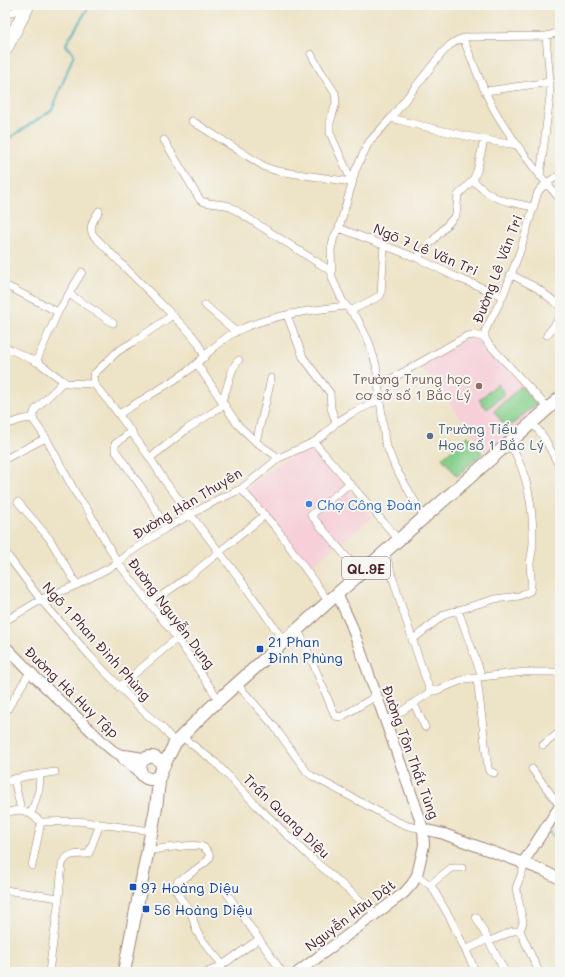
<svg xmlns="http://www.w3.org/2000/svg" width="565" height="977" font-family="Mali,sans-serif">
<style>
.built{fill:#f6cfd8}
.green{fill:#85cf8b;stroke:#68775b}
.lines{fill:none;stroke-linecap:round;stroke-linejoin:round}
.stream{stroke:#40adbe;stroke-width:2}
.street-casing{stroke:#9c8178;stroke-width:8}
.secondary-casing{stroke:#9c8178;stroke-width:12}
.primary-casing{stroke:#9c8178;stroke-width:14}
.highway-casing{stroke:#9c8178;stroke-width:14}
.street{stroke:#fff;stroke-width:7}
.secondary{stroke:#fff;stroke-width:10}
.primary{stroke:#fff;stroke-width:12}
.highway{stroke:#fff;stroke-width:13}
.education-dot{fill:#8d6e63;stroke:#f6f6f2;stroke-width:1.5}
.service-dot{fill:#5c6f8a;stroke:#f6f6f2;stroke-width:1.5}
.shop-dot{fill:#3f7fe0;stroke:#f6f6f2;stroke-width:1.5}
.transit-dot{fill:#1a4fb4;stroke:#f6f6f2;stroke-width:1.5}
.labels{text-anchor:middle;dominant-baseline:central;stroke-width:4;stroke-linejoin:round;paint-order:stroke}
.shield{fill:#f6f6f2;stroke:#7e6067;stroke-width:1}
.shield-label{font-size:13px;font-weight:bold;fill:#4a1f2b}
.street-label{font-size:14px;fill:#4a1f2b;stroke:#f6f6f2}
.education-label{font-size:14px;fill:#785e54;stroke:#f6f6f2;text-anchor:end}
.service-label{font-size:14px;fill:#4e5e75;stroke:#f6f6f2;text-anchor:start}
.shop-label{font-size:14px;fill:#366cbe;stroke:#f6f6f2;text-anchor:start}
.transit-label{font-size:14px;fill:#164399;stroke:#f6f6f2;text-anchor:start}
</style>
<rect width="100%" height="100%" fill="#f6f6f2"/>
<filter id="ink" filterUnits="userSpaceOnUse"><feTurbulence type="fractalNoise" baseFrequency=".025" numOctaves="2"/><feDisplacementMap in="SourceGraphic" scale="8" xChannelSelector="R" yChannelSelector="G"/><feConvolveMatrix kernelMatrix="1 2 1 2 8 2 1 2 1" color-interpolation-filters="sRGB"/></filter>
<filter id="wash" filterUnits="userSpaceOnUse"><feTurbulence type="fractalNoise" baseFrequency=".012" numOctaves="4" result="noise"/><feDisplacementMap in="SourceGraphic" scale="16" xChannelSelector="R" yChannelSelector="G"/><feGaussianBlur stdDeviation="0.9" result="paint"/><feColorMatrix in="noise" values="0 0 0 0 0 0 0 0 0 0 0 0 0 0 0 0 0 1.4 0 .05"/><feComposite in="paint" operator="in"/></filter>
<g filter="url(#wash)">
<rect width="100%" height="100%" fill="#ede3c6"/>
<path class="built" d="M 480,339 L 542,405 L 488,453 L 420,366 L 463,340 Z
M 311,446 L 373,518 L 307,569 L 246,489 L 280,462 Z"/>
<path class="green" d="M 497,384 L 505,394 L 487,409 L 479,400 Z
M 521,386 L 537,403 L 507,429 L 494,411 Z
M 468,436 L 482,453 L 457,476 L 442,458 Z"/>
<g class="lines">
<path class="stream" d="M 5,141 L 52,110 L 74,54 L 66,45 L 67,42 L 90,5
M 549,831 L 560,843"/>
</g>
</g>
<g filter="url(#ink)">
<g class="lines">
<g class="street-casing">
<path id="street" d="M 5,15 L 17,10 L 24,13
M 463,38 C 474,65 487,101 503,124 C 520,150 539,176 560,199
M 311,54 L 320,70 L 335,93 L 336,103 L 330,123 L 330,133 L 352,182
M 486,91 L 550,82
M 391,118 C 433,129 474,139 517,145
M 192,121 L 265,167 L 277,171 L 352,182
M 164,140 L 200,200 C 209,205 220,203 229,206 L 331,271
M 540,176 L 550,96 L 550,82 L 546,36
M 473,180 C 491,201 509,202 534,207
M 99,211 C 95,218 88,226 93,235 L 191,334 L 198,343 L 205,357
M 339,228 L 417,258 L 458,278 L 503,296
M 417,258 L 456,215 L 458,195 L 473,180 L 477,171 L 484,140
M 510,274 L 537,288 L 560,306
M 5,285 L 58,312
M 69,294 L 113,323
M 205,305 L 236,332
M 350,311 L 380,296 L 381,294 L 384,245
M 287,315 L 303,357 L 330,393 L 331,408 L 336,423
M 547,335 L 560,318
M 5,347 L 39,363 L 66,383 L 94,384 L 114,408 L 150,458 L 164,480 L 240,579 L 284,641
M 36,362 L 58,312 L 82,272
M 197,364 L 238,425 L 256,442 L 279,458
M 64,381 L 35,410 L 33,416 L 34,421 L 46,438 L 75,492 L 89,512 L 118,563 L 177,638 L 219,700
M 378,382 L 393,378 L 467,336 L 474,335 L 485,338
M 94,384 L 93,375 L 118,351 L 133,342 L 173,315
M 221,401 C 229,390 229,368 239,360
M 548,408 L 487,342 L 485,338 L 485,331 L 503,296 L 520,251 L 538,192 L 546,183 L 560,175
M 119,414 C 142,399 167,386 189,370 C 205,357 220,339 239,330 C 271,315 311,310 346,306
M 532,422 L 545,439 L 560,468
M 5,425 L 24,419 L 33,418
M 132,431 L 115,444 L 115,450 L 147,495 L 166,528
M 256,442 L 268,393 L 271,378
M 314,442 L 398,539
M 150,458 L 187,429 L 224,405
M 5,459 L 46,438
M 349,484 L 311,515 L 360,573
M 241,489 L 277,529 L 328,601
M 18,502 L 49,538 L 77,585
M 424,517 L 395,467 L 385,442 L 376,365 L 369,342 L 358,320 L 343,302 L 332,278 L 331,250 L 334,237 L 339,228 L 352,184 L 355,171 L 369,142 L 391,118 L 442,53 L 450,45 L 458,40 L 468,37 L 546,36 L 560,32
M 385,551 C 398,598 414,645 430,691 L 433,690
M 5,552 L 41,600 L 90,656 L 145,713 L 162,727 L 175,743
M 151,603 L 191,575 L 265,515
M 458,610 L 482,677
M 5,621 L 46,597 L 77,585 L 118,563 L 126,555 L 166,528 L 217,500 L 241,489 L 279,458 L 314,442 L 325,434 L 336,423 L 352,413 L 379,400
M 298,630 L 307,649 L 335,716 L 341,717 L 376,696
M 412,640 L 445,614 L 495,599 L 519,596 L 530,591 C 533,582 530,573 530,563 C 531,556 533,549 533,542 C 533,505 528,475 510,443
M 5,660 L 12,654
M 477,678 L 488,768 L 489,771 L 494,773
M 237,684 L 274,726 L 307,772 L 312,776 L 396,821 L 408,826 L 423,829
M 119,687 L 177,638
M 414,704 L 425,727
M 5,713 L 30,672
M 386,722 L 433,690 L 435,691 L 465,679 L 524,672 L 560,672
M 181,736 L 216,763 L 256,805 L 309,856 L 376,914
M 543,745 L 560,732
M 532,769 L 560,806
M 14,779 L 21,810
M 5,781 L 27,776 L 55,772
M 5,814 C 21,806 29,812 41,822 L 78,821 L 151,831
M 31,814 L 39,790 L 40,774
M 147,851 C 160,849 188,844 200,846 C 205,847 209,852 210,857 L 207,861 L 186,877 L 178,881 L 175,888 C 178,897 185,903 190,911 C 194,918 194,925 197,932 C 204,944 214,954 223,965
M 32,866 L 41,822
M 417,875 L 432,887 L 450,918 L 476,972
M 430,885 L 451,868 L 462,868
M 5,890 L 59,898
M 226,892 L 282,972
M 476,917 L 505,972
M 520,931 L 523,922 L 516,888 L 525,864
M 490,941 L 513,931 L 520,931 L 539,972
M 466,950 L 488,939
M 49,972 L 59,898 L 62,864 C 68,852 76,855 87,854 L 89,853 L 100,824
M 208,972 L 221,966 L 259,939"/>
</g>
<g class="secondary-casing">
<path id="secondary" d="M 5,646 L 36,678 L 106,745 L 113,751 L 121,755 L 124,760 L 142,773
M 121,755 C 131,754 139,759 148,758
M 423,829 L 444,834 L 542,870 L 560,879
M 522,864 L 560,806
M 298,972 L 404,893 L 412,884 L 417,875 L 424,845 L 423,829 L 416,807 L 351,624 L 337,594"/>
</g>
<g class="primary-casing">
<path id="primary" d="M140 768a11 11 0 1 1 22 0a11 11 0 1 1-22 0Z
M 162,769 L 175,743 L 210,708 L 337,594 L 560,398
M 124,972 L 156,808 L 160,773"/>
</g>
<g class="highway-casing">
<path id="highway" d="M 5,50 L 28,5"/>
</g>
<use href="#street" class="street"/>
<use href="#secondary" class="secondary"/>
<use href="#primary" class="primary"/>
<use href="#highway" class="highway"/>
</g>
</g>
<circle class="education-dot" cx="479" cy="386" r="4"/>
<circle class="service-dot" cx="430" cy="436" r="4"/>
<circle class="shop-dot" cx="309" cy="504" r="4"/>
<g class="transit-dot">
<rect x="256" y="645" width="8" height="8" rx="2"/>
<rect x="129" y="883" width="8" height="8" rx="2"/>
<rect x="142" y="905" width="8" height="8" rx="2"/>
</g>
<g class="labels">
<rect class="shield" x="342" y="557" width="48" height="22" rx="3"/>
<g class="shield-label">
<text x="366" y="568">QL.9E</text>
</g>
<g class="street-label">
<text transform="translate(426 249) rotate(23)">Ngõ 7 Lê Văn Tri</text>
<text transform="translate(497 269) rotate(-69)">Đường Lê Văn Tri</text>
<text transform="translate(187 503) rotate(-31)">Đường Hàn Thuyên</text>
<text transform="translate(172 613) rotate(53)">Đường Nguyễn Dụng</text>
<text transform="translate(97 641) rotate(48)">Ngõ 1 Phan Đình Phùng</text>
<text transform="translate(72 692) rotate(44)">Đường Hà Huy Tập</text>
<text transform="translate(411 752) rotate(70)">Đường Tôn Thất Tùng</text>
<text transform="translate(287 816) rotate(44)">Trần Quang Diệu</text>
<text transform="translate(350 915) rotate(-37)">Nguyễn Hữu Dật</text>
</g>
<g class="education-label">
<text x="471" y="378">Trường Trung học<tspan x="471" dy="16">cơ sở số 1 Bắc Lý</tspan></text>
</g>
<g class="service-label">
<text x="438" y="428">Trường Tiểu<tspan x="438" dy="16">Học số 1 Bắc Lý</tspan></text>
</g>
<g class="shop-label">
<text x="317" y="504">Chợ Công Đoàn</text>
</g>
<g class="transit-label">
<text x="268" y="641">21 Phan<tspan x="268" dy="16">Đình Phùng</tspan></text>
<text x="141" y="887">97 Hoàng Diệu</text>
<text x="154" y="909">56 Hoàng Diệu</text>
</g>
</g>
<rect width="565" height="977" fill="none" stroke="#f6f6f2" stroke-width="20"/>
</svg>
